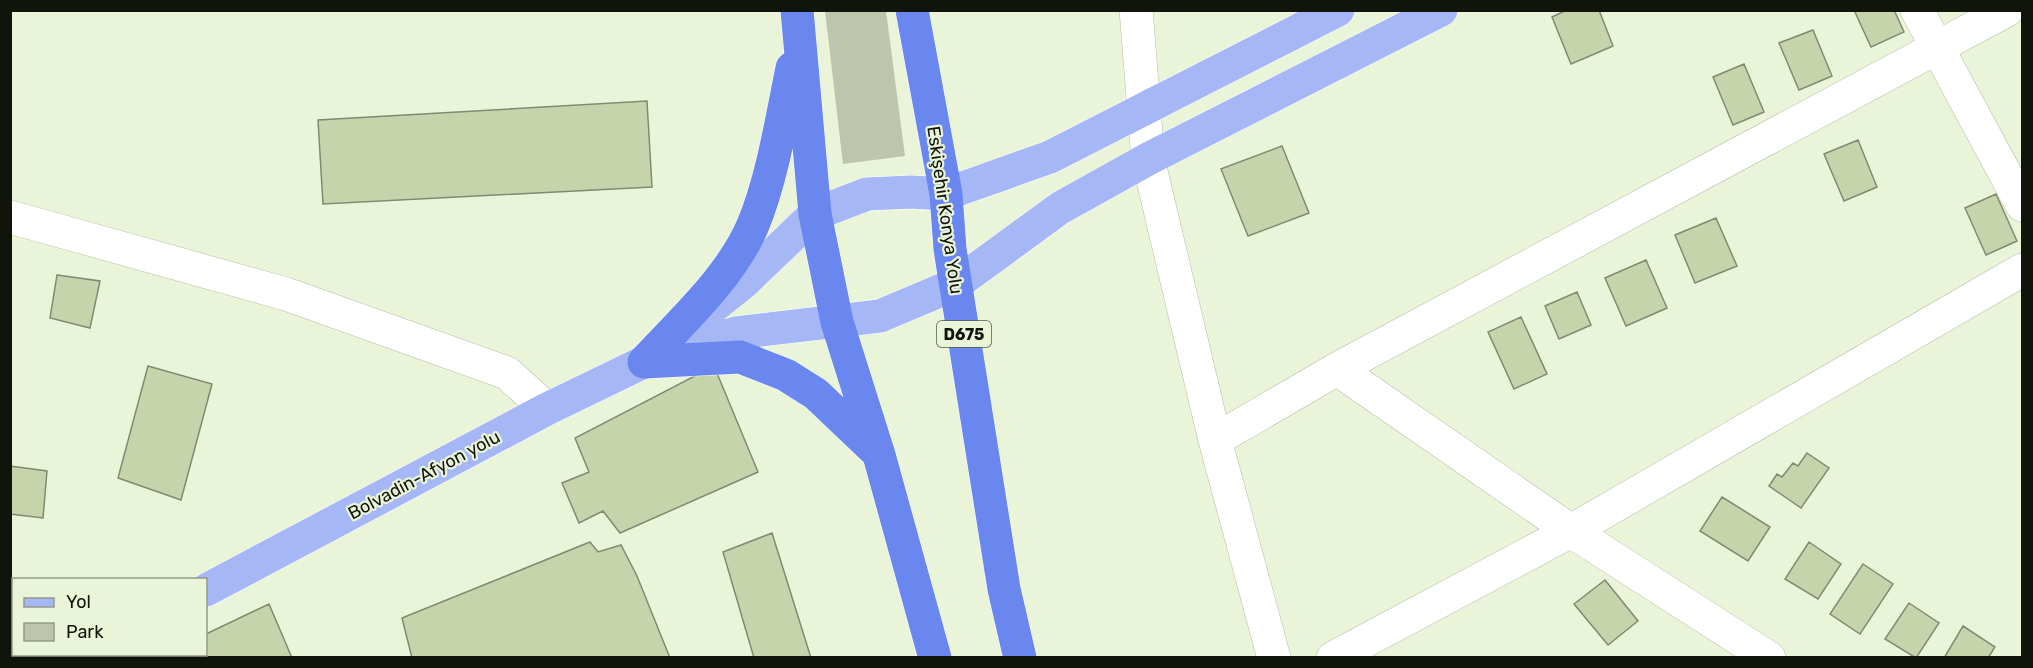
<svg xmlns="http://www.w3.org/2000/svg" width="2033" height="668" font-family="Rubik,sans-serif">
<style>
.green{fill:#bdc6ac}
.building{fill:#c5d4aa;stroke:#818a72;stroke-width:1.5}
.lines{fill:none;stroke-linecap:round;stroke-linejoin:round}
.minor-casing{stroke:#b5bea5;stroke-width:34}
.major-casing{stroke:#fff;stroke-width:34}
.highway-casing{stroke:#fff;stroke-width:34}
.minor{stroke:#fff;stroke-width:33}
.major{stroke:#a5b7f5;stroke-width:33}
.highway{stroke:#6987ee;stroke-width:33}
.labels{text-anchor:middle;dominant-baseline:central;stroke-width:4.5;stroke-linejoin:round;paint-order:stroke}
.shield{fill:#eaf4d9;stroke:#525749;stroke-width:1.5}
.shield-label{font-size:16px;font-weight:bold;fill:#11140b}
.street-label{font-size:18px;fill:#11140b;stroke:#eaf4d9}
</style>
<rect width="100%" height="100%" fill="#eaf4d9"/>
<path class="green" d="M 825,11 L 886,11 L 905,156 L 843,164 Z"/>
<path class="building" d="M 1567,10 L 1599,10 L 1613,46 L 1571,64 L 1552,17 Z
M 1854,10 L 1894,10 L 1904,32 L 1871,47 Z
M 1813,30 L 1832,76 L 1799,90 L 1779,43 Z
M 1744,64 L 1764,112 L 1733,125 L 1713,77 Z
M 647,101 L 652,187 L 323,204 L 318,120 Z
M 1858,140 L 1877,187 L 1844,201 L 1824,154 Z
M 1282,146 L 1309,213 L 1248,236 L 1221,169 Z
M 1996,194 L 2017,241 L 1986,255 L 1965,208 Z
M 1716,218 L 1737,266 L 1695,283 L 1675,235 Z
M 1646,260 L 1667,308 L 1626,326 L 1605,278 Z
M 57,275 L 100,281 L 90,328 L 50,318 Z
M 1577,292 L 1591,325 L 1559,339 L 1545,306 Z
M 1521,317 L 1547,374 L 1514,389 L 1488,332 Z
M 148,366 L 212,384 L 181,500 L 118,478 Z
M 714,366 L 758,472 L 620,533 L 603,511 L 579,523 L 562,483 L 589,472 L 575,438 Z
M 1807,453 L 1829,468 L 1801,508 L 1769,486 L 1777,474 L 1782,477 L 1793,463 L 1798,466 Z
M 10,466 L 47,471 L 43,518 L 10,514 Z
M 1722,497 L 1770,527 L 1748,561 L 1700,531 Z
M 772,533 L 811,658 L 754,658 L 723,552 Z
M 590,542 L 598,552 L 621,545 L 637,576 L 670,658 L 412,658 L 402,618 Z
M 1809,542 L 1841,564 L 1818,599 L 1785,579 Z
M 1863,564 L 1893,584 L 1860,634 L 1830,614 Z
M 1605,580 L 1638,621 L 1608,645 L 1574,604 Z
M 1909,603 L 1939,623 L 1916,658 L 1885,639 Z
M 269,604 L 292,658 L 157,658 L 163,654 L 206,654 L 206,634 Z
M 1963,626 L 1995,647 L 1988,658 L 1944,658 Z"/>
<g class="lines">
<g class="minor-casing">
<path id="minor" d="M 1136,10 L 1148,159 L 1215,440 L 1274,658
M 1917,10 L 2022,205
M 10,217 L 286,294 L 507,373 L 547,409
M 1337,369 L 1571,531 L 1769,658
M 1215,440 L 1337,369 L 2007,10
M 109,654 L 110,658
M 1333,658 L 1571,531 L 2022,270"/>
</g>
<g class="major-casing">
<path id="major" d="M 694,322 L 744,282 L 815,214 L 867,194 L 911,192 L 946,194 L 1050,157 L 1338,10
M 206,590 L 547,409 L 644,362 L 736,333 L 880,316 L 956,284 L 1060,208 L 1148,159 L 1441,10
M 79,658 L 84,654"/>
</g>
<g class="highway-casing">
<path id="highway" d="M 797,10 L 815,214 L 837,322 L 879,455 L 935,658
M 912,10 L 946,194 L 950,249 L 1004,589 L 1020,658
M 644,362 C 682,321 731,277 753,225 C 772,180 782,117 792,68
M 644,362 L 740,357 L 786,375 L 816,394 L 877,452"/>
</g>
<use href="#minor" class="minor"/>
<use href="#major" class="major"/>
<use href="#highway" class="highway"/>
</g>
<g class="labels">
<rect class="shield" x="937" y="321" width="54" height="26" rx="4.5"/>
<g class="shield-label">
<text x="964" y="334">D675</text>
</g>
<g class="street-label">
<text transform="translate(945 210) rotate(82)">Eskişehir Konya Yolu</text>
<text transform="translate(424 475) rotate(-28)">Bolvadin-Afyon yolu</text>
</g>
</g>
<rect width="2033" height="668" fill="none" stroke="#11140b" stroke-width="24"/>
<rect x="12" y="578" width="195" height="78" fill="#eaf4d9" stroke="#939a87" stroke-width="1.5"/>
<rect x="24" y="598" width="30" height="9" fill="#a5b7f5" stroke="#939a87" stroke-width="1.5"/>
<text x="66" y="608" font-size="18" fill="#11140b">Yol</text>
<rect x="24" y="623" width="30" height="18" fill="#bdc6ac" stroke="#939a87" stroke-width="1.5"/>
<text x="66" y="638" font-size="18" fill="#11140b">Park</text>
</svg>
